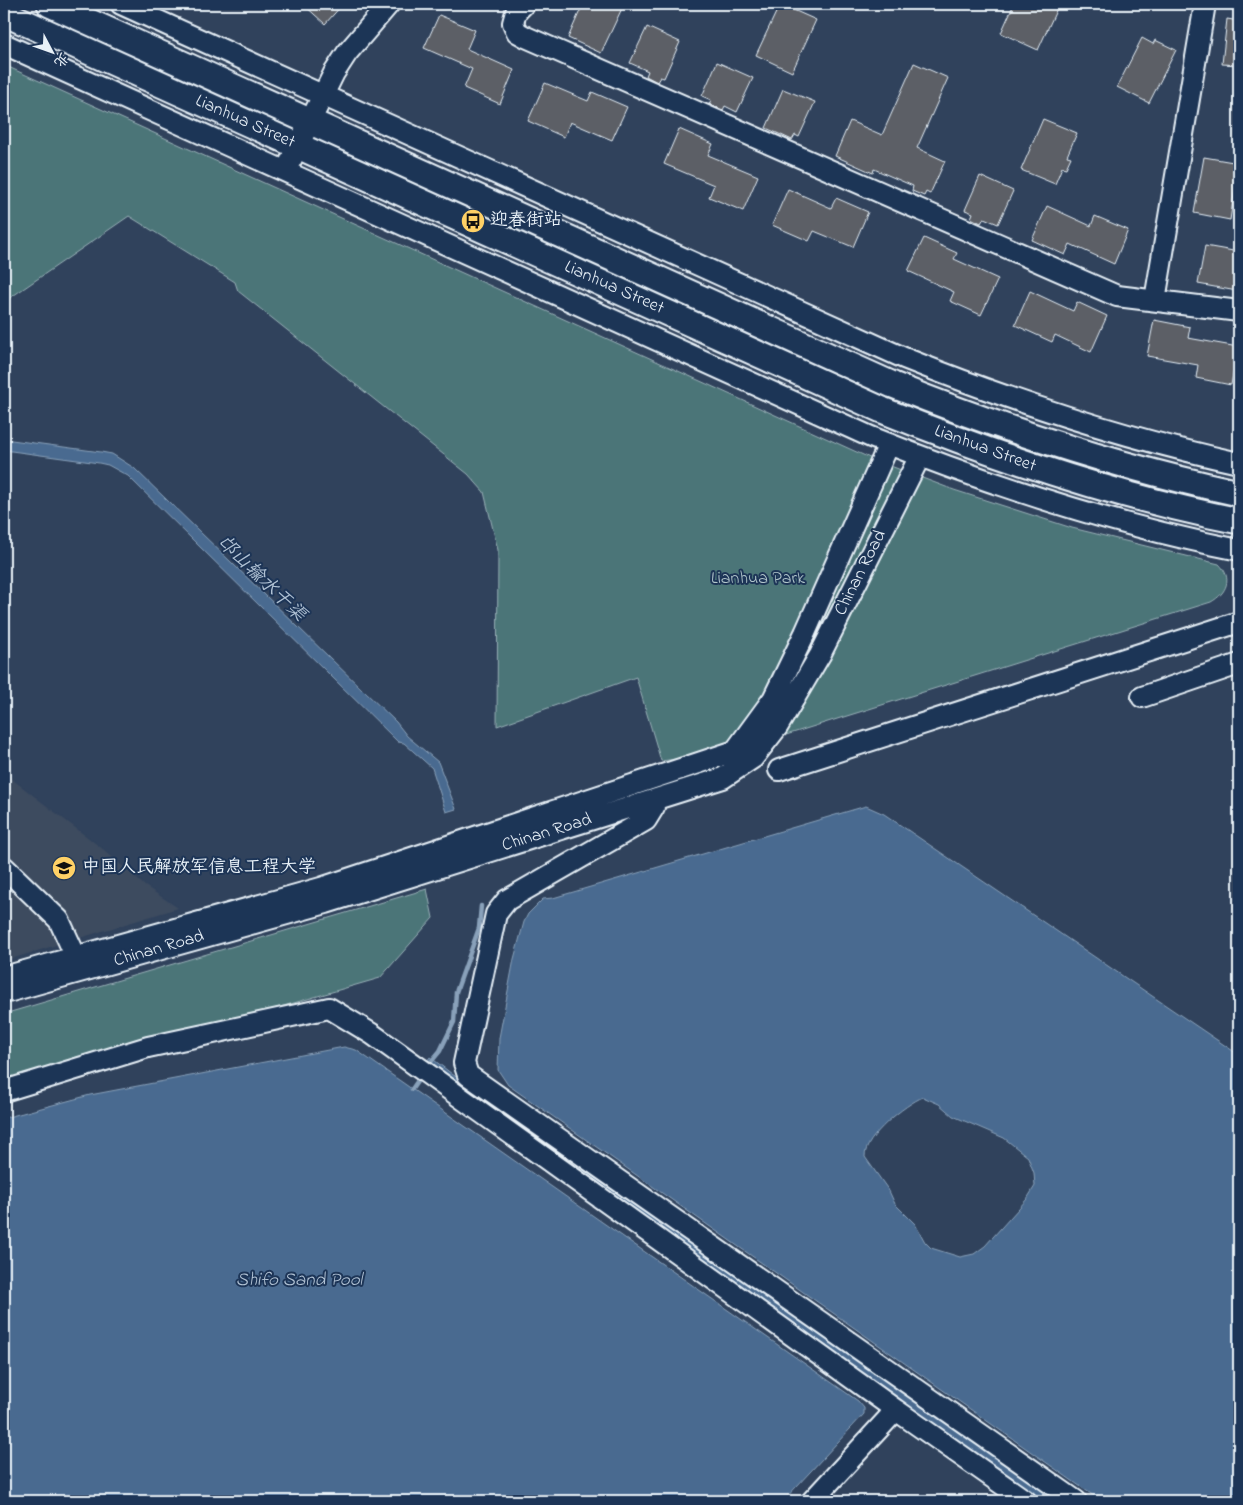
<svg xmlns="http://www.w3.org/2000/svg" width="1243" height="1505" font-family="'Indie Flower','LXGW WenKai TC',sans-serif">
<style>
.built{fill:#3d4b5f}
.green{fill:#4b7478;stroke:#9ab2b8}
.water{fill:#4a6b90;stroke:#89a1ba;fill-rule:evenodd}
.lines{fill:none;stroke-linecap:round;stroke-linejoin:round}
.stream{stroke:#89a1ba;stroke-width:4.5}
.building{fill:#5b5f66;stroke:#e8f1f8}
.minor-casing{stroke:#e8f1f8;stroke-width:24}
.major-casing{stroke:#e8f1f8;stroke-width:29}
.minor{stroke:#1d3557;stroke-width:20}
.major{stroke:#1d3557;stroke-width:25}
.labels{text-anchor:middle;dominant-baseline:central;stroke-width:4;stroke-linejoin:round;paint-order:stroke}
.street-label{font-size:18px;fill:#e8f1f8;stroke:#1d3557}
.poi-label{font-size:18px;fill:#e8f1f8;stroke:#1d3557;text-anchor:start}
.park-label{font-size:18px;fill:#b1c5cb;stroke:#1d3557}
.water-label{font-size:19px;font-style:italic;fill:#b1c2d4;stroke:#1d3557}
</style>
<rect width="100%" height="100%" fill="#30425c"/>
<filter id="ink" filterUnits="userSpaceOnUse"><feTurbulence type="fractalNoise" baseFrequency=".02" numOctaves="2"/><feDisplacementMap in="SourceGraphic" scale="10" xChannelSelector="R" yChannelSelector="G"/><feConvolveMatrix kernelMatrix="1 2 1 2 8 2 1 2 1" color-interpolation-filters="sRGB"/></filter>
<g filter="url(#ink)">
<path class="built" d="M 4,773 L 104,850 L 145,886 L 178,908 L 4,961 Z"/>
<path class="green" d="M 4,65 L 872,459 L 954,490 L 1072,528 L 1219,564 C 1233,578 1227,593 1211,602 L 735,751 L 661,761 L 636,677 L 497,726 L 498,550 L 484,492 L 468,474 L 238,291 L 235,282 L 129,216 L 4,302 Z
M 427,889 L 433,918 L 380,978 L 4,1087 L 4,1014 Z"/>
<path class="water" d="M 4,439 L 101,452 L 112,454 L 134,468 L 396,722 L 407,736 L 438,762 L 456,809 L 446,812 L 432,768 L 404,743 L 398,742 L 128,476 L 108,465 L 99,463 L 4,450 Z
M 866,806 L 884,814 L 1239,1055 L 1239,1501 L 1101,1501 L 508,1085 L 498,1070 L 499,1038 L 514,959 L 524,922 L 528,914 L 543,899 L 553,898 ZM 923,1097 L 939,1104 L 953,1116 L 1004,1138 L 1028,1157 L 1034,1173 L 1035,1186 L 1027,1199 L 985,1246 L 974,1254 L 960,1257 L 931,1248 L 925,1242 L 915,1224 L 895,1204 L 889,1191 L 865,1157 C 864,1137 906,1104 923,1097 Z
M 344,1047 L 356,1050 L 858,1401 L 864,1408 L 864,1414 L 783,1501 L 4,1501 L 4,1118 L 90,1095 Z
M 430,1057 L 452,1074 L 1057,1501 L 1044,1501 L 425,1064 Z"/>
<g class="lines">
<path class="stream" d="M 430,1063 L 440,1051 L 454,1022 L 456,992 L 479,928 L 481,906
M 412,1089 L 421,1076"/>
</g>
<path class="building" d="M 303,4 L 343,4 L 325,24 Z
M 583,4 L 624,4 L 601,53 L 568,38 Z
M 780,4 L 816,20 L 792,72 L 756,55 Z
M 1014,4 L 1059,4 L 1038,50 L 1001,33 Z
M 439,15 L 475,30 L 467,49 L 514,70 L 500,104 L 464,88 L 472,69 L 424,48 Z
M 1227,19 L 1239,21 L 1239,65 L 1222,64 Z
M 647,27 L 680,42 L 664,78 L 660,77 L 657,82 L 646,76 L 648,71 L 630,63 Z
M 1142,38 L 1153,44 L 1155,40 L 1176,50 L 1149,103 L 1117,87 Z
M 717,62 L 753,78 L 737,112 L 725,106 L 723,110 L 709,104 L 711,100 L 702,96 Z
M 914,63 L 948,78 L 917,148 L 945,161 L 930,194 L 926,192 L 924,196 L 912,191 L 913,186 L 874,169 L 873,173 L 835,156 L 850,121 L 882,135 Z
M 545,83 L 588,101 L 592,92 L 627,107 L 612,140 L 570,122 L 564,137 L 528,121 Z
M 783,89 L 815,102 L 799,137 L 795,135 L 792,140 L 766,128 Z
M 1043,119 L 1077,133 L 1067,156 L 1071,157 L 1066,168 L 1062,167 L 1055,184 L 1021,170 Z
M 679,129 L 713,144 L 708,155 L 758,176 L 743,211 L 709,197 L 714,185 L 664,164 Z
M 1204,157 L 1239,163 L 1230,220 L 1194,213 Z
M 980,176 L 1013,191 L 998,224 L 984,218 L 981,223 L 971,218 L 973,213 L 965,210 Z
M 788,189 L 831,208 L 836,198 L 868,212 L 853,247 L 814,231 L 809,241 L 772,225 Z
M 1047,206 L 1091,226 L 1095,216 L 1128,230 L 1114,264 L 1070,244 L 1065,255 L 1032,240 Z
M 924,238 L 957,253 L 954,259 L 998,279 L 981,315 L 950,301 L 954,292 L 908,271 Z
M 1205,246 L 1239,252 L 1237,291 L 1198,284 Z
M 1030,291 L 1073,311 L 1077,302 L 1107,316 L 1091,352 L 1055,335 L 1052,342 L 1015,325 Z
M 1154,320 L 1190,327 L 1188,338 L 1238,347 L 1231,385 L 1196,378 L 1198,365 L 1147,356 Z"/>
<g class="lines">
<g class="minor-casing">
<path id="minor" d="M 121,4 L 904,358 C 1014,402 1124,438 1239,463
M 524,4 L 516,12 L 513,23 L 517,32 L 526,37 L 1117,296 L 1239,311
M 4,44 L 871,437 C 991,485 1112,525 1239,550
M 291,160 L 334,73 L 347,53 L 389,4
M 1155,300 L 1205,4
M 1142,697 L 1239,664
M 779,770 L 1239,622
M 654,800 L 654,807 L 646,820 L 507,900 L 496,914 L 464,1063 L 468,1075 L 1076,1501
M 4,867 L 59,920 L 76,957
M 4,977 L 321,888 L 735,751 L 773,699 L 805,633 L 889,444
M 4,993 L 326,903 L 723,778 L 753,758 L 778,726 L 820,655 L 920,456
M 4,1091 L 148,1047 L 329,1008 L 372,1034 L 896,1410 L 812,1501
M 896,1410 L 1026,1501"/>
</g>
<g class="major-casing">
<path id="major" d="M 50,4 L 893,385 C 1007,431 1119,467 1239,493
M 4,13 L 882,410 C 998,457 1116,497 1239,521"/>
</g>
<use href="#minor" class="minor"/>
<use href="#major" class="major"/>
</g>
</g>
<defs>
<g id="bus-disc" transform="scale(1.25)"><circle r="9.5" fill="#ffd166" stroke="#1d3557"/><path d="M-5-6H5V4H4V6H2V4H-2V6H-4V4H-5ZM-3.5-4V0h7V-4ZM-3.5 1.2v1.5H-2V1.2ZM2 1.2v1.5H3.5V1.2Z" fill="#111"/></g>
<g id="university-disc" transform="scale(1.25)"><circle r="9.5" fill="#ffd166" stroke="#1d3557"/><path d="M0-5L7-2L0 1L-7-2ZM-4 1L0 2.5L4 1V4Q0 6-4 4Z" fill="#111"/></g>
</defs>
<g fill-rule="evenodd">
<use href="#bus-disc" x="473" y="221"/>
<use href="#university-disc" x="64" y="868"/>
</g>
<g class="labels">
<g class="street-label">
<text transform="translate(245 122) rotate(24)">Lianhua Street</text>
<text transform="translate(614 288) rotate(24)">Lianhua Street</text>
<text transform="translate(985 449) rotate(20)">Lianhua Street</text>
<text transform="translate(861 573) rotate(-63)">Chinan Road</text>
<text transform="translate(547 833) rotate(-17)">Chinan Road</text>
<text transform="translate(159 949) rotate(-16)">Chinan Road</text>
</g>
<g class="poi-label">
<text x="490" y="221">迎春街站</text>
<text x="82" y="868">中国人民解放军信息工程大学</text>
</g>
<g class="park-label">
<text x="758" y="579">Lianhua Park</text>
</g>
<g class="water-label">
<text transform="translate(261 579) rotate(44)">邙山输水干渠</text>
<text x="299" y="1280">Shifo Sand Pool</text>
</g>
</g>
<rect width="1243" height="1505" fill="none" stroke="#1d3557" stroke-width="20"/>
<rect x="10" y="10" width="1223" height="1485" fill="none" stroke="#e8f1f8" stroke-width="2" filter="url(#ink)"/>
<g transform="translate(52 52) rotate(131)" stroke="#1d3557" stroke-width="4" paint-order="stroke">
<path d="M0-4L9 19L0 12L-9 19Z" fill="#e8f1f8"/>
<text y="-8" font-size="14" font-weight="bold" text-anchor="middle" fill="#e8f1f8">北</text>
</g>
</svg>
